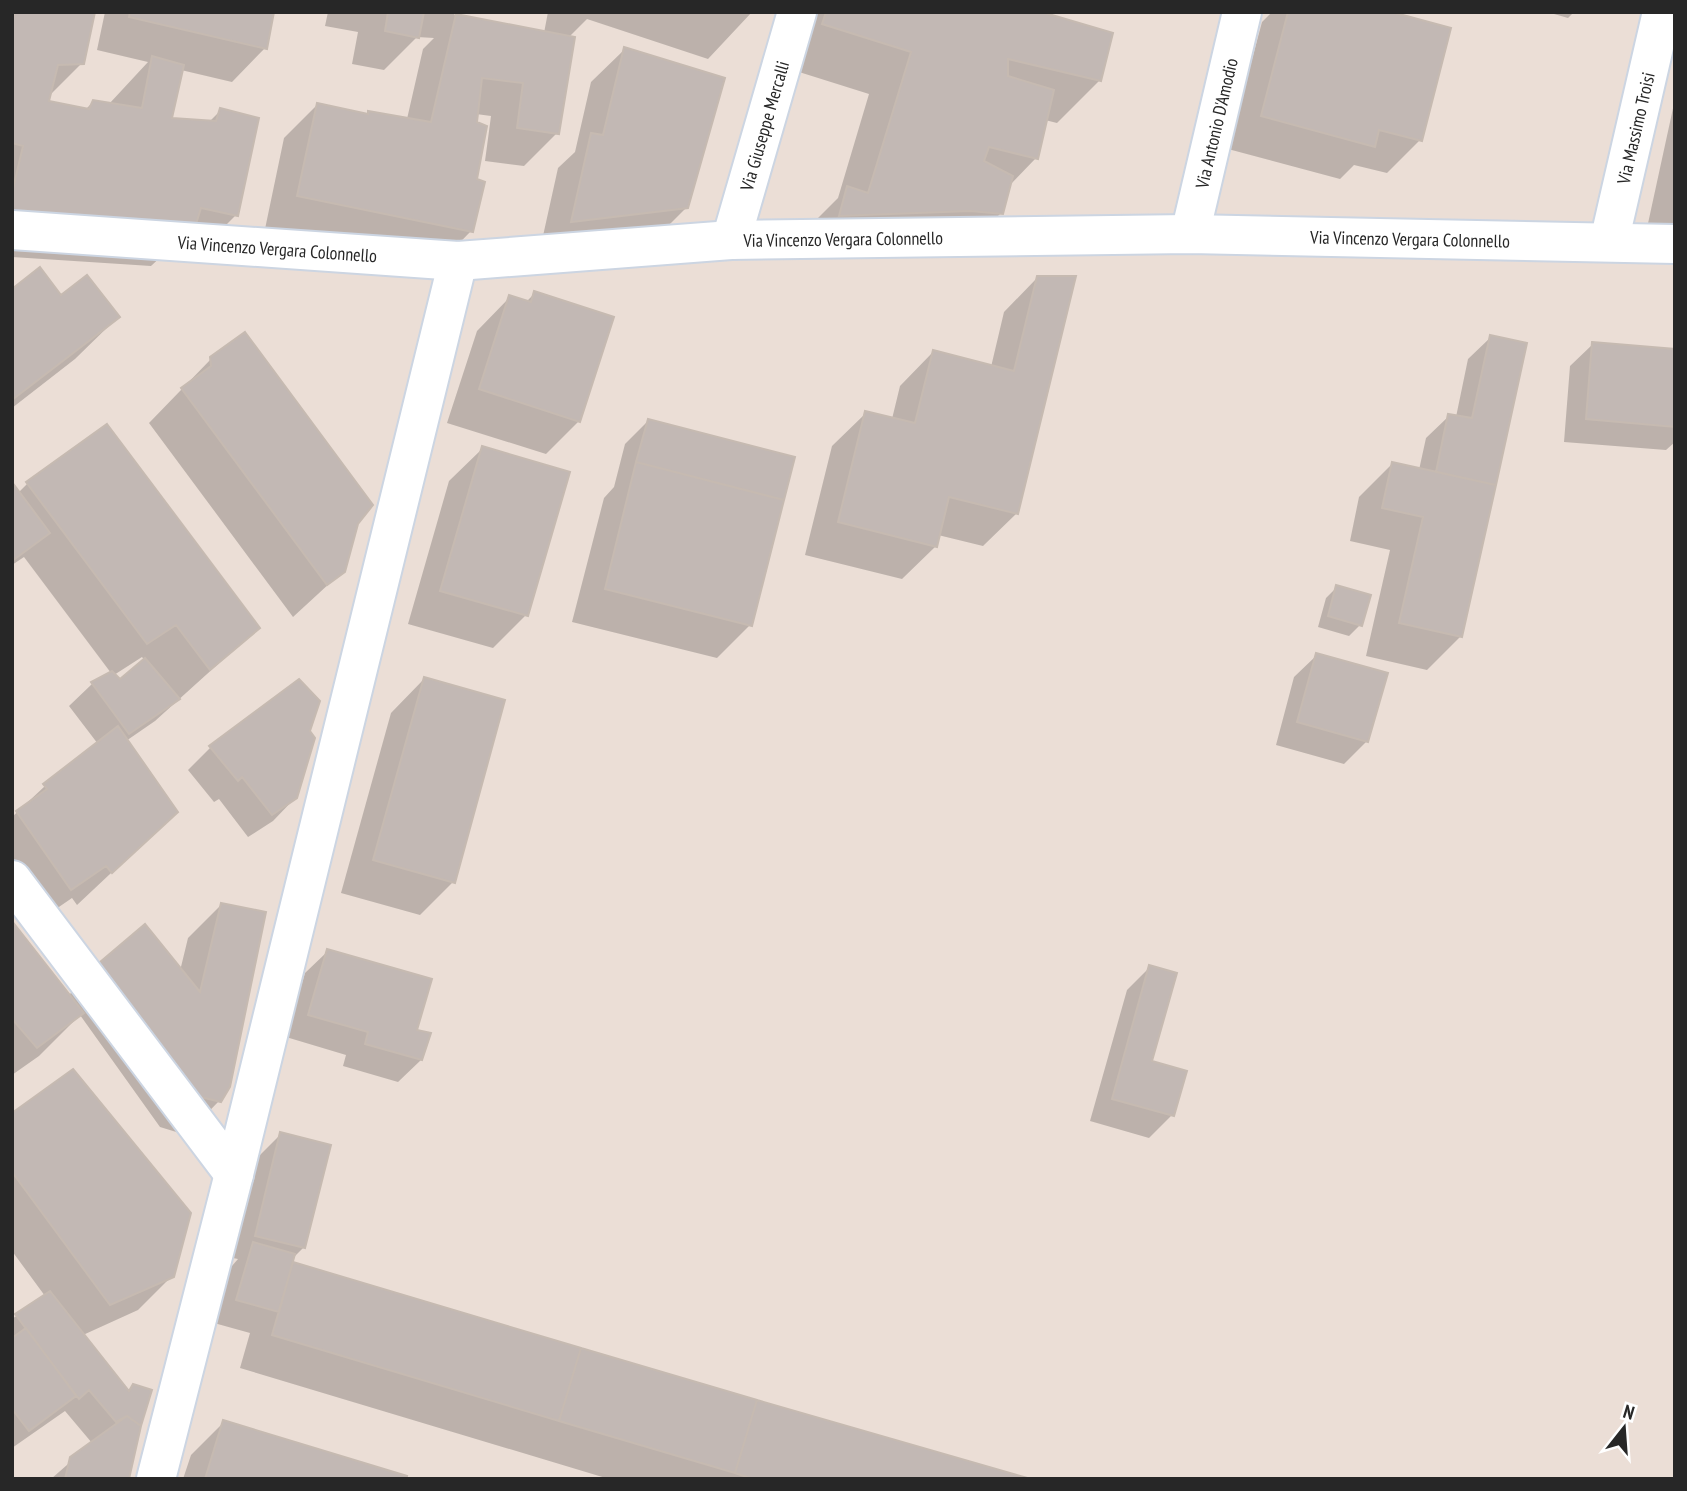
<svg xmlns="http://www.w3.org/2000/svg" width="1687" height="1491" font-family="'PT Sans Narrow',sans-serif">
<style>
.shadow{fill:#0003;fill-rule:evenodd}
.building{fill:#c2b8b4;stroke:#c6bab1;stroke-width:2}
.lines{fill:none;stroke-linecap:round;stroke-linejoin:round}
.minor-casing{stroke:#ccd5e2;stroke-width:42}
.minor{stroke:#fff;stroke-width:38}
.labels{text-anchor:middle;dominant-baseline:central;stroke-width:7;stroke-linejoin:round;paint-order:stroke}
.street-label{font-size:18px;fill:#272727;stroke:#fff}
</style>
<rect width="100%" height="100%" fill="#ebded6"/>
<path class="shadow" d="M 12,12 L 94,12 L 82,63 L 48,97 L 47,102 L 85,110 L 93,102 L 109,104 L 148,62 L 97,50 L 105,12 L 272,12 L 265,48 L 232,82 L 181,70 L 170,119 L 209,122 L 221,110 L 236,215 L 194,257 L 166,252 L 151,266 L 12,257 Z
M 328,12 L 457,12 L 454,15 L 544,33 L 548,12 L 752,12 L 708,59 L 587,19 L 568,38 L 557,133 L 524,166 L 485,161 L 491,116 L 476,114 L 471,231 L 438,265 L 265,229 L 284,138 L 318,104 L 366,115 L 369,113 L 407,119 L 423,49 L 434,38 L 417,37 L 384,70 L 352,64 L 358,32 L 325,26 Z
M 798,12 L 1036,12 L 1100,80 L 1057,123 L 1045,120 L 1036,158 L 1008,187 L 1001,213 L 958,256 L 805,231 L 838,198 L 869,94 L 780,66 Z
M 1272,12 L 1386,12 L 1420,140 L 1387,173 L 1354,165 L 1340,179 L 1228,149 L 1262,22 Z
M 1547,12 L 1574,12 L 1568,18 Z
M 625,49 L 687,207 L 653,241 L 539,254 L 558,168 L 575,152 L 591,82 Z
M 1675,99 L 1675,235 L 1647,228 Z
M 1037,278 L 1017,513 L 983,546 L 938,535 L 936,546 L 902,579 L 805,555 L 832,446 L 866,413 L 892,419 L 900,386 L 933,352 L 991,367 L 1004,312 Z
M 12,291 L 61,298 L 118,317 L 75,359 L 12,408 Z
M 535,293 L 579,421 L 546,454 L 447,423 L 477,331 L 510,297 L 526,302 Z
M 1491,337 L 1461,636 L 1427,670 L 1366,656 L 1390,550 L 1350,541 L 1359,497 L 1392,464 L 1419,470 L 1426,438 L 1449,416 L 1456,417 L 1468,359 Z
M 1593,344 L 1675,351 L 1675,442 L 1666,450 L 1564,442 L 1570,366 Z
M 212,358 L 356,523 L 343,571 L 293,617 L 149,423 Z
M 648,421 L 750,625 L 717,658 L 572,622 L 604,498 L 614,487 L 625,444 Z
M 483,448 L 526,615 L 493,648 L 408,624 L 449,481 Z
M 27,484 L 258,628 L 155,721 L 126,741 L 176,812 L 77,905 L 72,898 L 37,922 L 12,887 L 12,817 L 45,786 L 98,744 L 69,706 L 92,684 L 111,673 L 24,557 L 12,565 L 12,485 L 18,493 ZM 142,657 L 145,661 L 120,681 L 114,675 Z
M 1337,587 L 1360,625 L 1349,636 L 1318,627 L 1326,598 Z
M 1317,655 L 1367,741 L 1344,764 L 1276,745 L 1294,677 Z
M 424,679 L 453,882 L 420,915 L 341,893 L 391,713 Z
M 308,731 L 296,797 L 273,821 L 248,837 L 219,799 L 214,802 L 188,770 L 211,747 Z
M 221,905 L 219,1101 L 186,1135 L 160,1127 L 80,1015 L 39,1056 L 12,1075 L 12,924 L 68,996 L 100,964 L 180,971 L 188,938 Z
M 328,951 L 415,1031 L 421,1060 L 398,1082 L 343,1066 L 346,1055 L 286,1037 L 305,973 Z
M 1150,967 L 1150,1062 L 1172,1115 L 1149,1138 L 1090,1121 L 1127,990 Z
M 12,1115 L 172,1276 L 138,1310 L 83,1335 L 127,1392 L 133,1386 L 126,1479 L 51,1479 L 92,1443 L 65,1411 L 12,1448 L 12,1319 L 45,1296 L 12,1251 Z
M 281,1134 L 304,1247 L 292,1259 L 289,1269 L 294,1264 L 1025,1479 L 609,1479 L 240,1368 L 250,1333 L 214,1323 L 231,1267 L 238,1259 L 233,1258 L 258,1157 Z
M 224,1422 L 404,1479 L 183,1479 L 191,1455 Z"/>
<path class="building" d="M 15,12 L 95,12 L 84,64 L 58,65 L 49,101 L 89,109 L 93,100 L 142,108 L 152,56 L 184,65 L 172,118 L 216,121 L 220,108 L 259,118 L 238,216 L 201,208 L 196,224 L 12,212 L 12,193 L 23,146 L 12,143 L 12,23 Z
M 130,12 L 274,12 L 267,49 L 129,17 Z
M 388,12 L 424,12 L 419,38 L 385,31 Z
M 826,12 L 1042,12 L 1113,33 L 1101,81 L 1008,59 L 1008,76 L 1054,90 L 1038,159 L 989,147 L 984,161 L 1013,176 L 1003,214 L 970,211 L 839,216 L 847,186 L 868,193 L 911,52 L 822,24 Z
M 1288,12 L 1392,12 L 1451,28 L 1422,141 L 1379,130 L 1375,147 L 1261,116 Z
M 456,14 L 575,37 L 559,134 L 517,128 L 523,83 L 482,78 L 477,122 L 487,126 L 477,179 L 485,182 L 473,232 L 297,196 L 317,103 L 368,114 L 368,111 L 431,122 Z
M 624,47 L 725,78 L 688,208 L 571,222 L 591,133 L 603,135 Z
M 40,267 L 61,295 L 87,275 L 120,317 L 12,400 L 12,289 Z
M 1037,276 L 1076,276 L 1018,514 L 949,497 L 937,547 L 838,522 L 865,411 L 915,423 L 933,350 L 1014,371 Z
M 534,291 L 614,317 L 580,422 L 479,389 L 509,295 L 531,302 Z
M 245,332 L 373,505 L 358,524 L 345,572 L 327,585 L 181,388 L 211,366 L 210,357 Z
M 1490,335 L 1527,343 L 1496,485 L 1436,472 L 1448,414 L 1472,418 Z
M 1592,342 L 1675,349 L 1675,427 L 1586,419 Z
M 648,419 L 795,457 L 784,500 L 636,462 Z
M 107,424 L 260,628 L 210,670 L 176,625 L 147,644 L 26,482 Z
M 482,446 L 570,472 L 528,616 L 440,591 Z
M 636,462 L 784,500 L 752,626 L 605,589 Z
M 1392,462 L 1496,485 L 1462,637 L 1399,623 L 1423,517 L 1382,508 Z
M 12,482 L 50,533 L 12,561 Z
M 1336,585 L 1371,595 L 1362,626 L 1328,616 Z
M 1316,653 L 1388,673 L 1368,742 L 1297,722 Z
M 145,658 L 180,699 L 129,734 L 91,682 L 112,671 L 120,679 Z
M 424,677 L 505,700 L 455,883 L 373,860 Z
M 299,679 L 320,701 L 310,731 L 315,738 L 297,798 L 272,815 L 242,777 L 238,781 L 209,746 Z
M 118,726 L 178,812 L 112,873 L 106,866 L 71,890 L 16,811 L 47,789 L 43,784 Z
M 221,903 L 266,912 L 230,1087 L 221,1102 L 193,1095 L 99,963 L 145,924 L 200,992 Z
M 12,921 L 84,1013 L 37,1048 L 12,1019 Z
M 327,949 L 432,979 L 417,1030 L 431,1033 L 422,1060 L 365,1044 L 368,1032 L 308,1015 Z
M 1149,965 L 1177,973 L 1152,1061 L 1187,1071 L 1174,1116 L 1112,1099 Z
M 73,1069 L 191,1213 L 174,1277 L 110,1305 L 12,1172 L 12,1113 Z
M 280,1132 L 331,1145 L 305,1248 L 255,1236 Z
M 253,1242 L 295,1254 L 279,1312 L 236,1300 Z
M 293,1262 L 581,1348 L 559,1421 L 272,1335 Z
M 50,1291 L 129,1391 L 133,1384 L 152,1390 L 141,1426 L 127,1416 L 116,1422 L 89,1390 L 79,1399 L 15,1314 Z
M 26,1328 L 76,1396 L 29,1431 L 12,1409 L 12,1338 Z
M 581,1348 L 757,1400 L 735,1473 L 559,1421 Z
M 757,1400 L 1031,1479 L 753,1479 L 735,1473 Z
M 127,1416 L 141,1426 L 129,1479 L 65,1479 L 70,1457 Z
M 223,1420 L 407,1476 L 406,1479 L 205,1479 Z"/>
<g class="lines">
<g class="minor-casing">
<g id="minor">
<path id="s1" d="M 12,230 L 458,261 L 731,240 L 1190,234 L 1675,244"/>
<path id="s2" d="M 1190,234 L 1242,12"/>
<path id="s3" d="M 731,240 L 797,12"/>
<path id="s4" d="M 1609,242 L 1662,12"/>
<path d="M 12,880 L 234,1174"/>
<path d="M 156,1479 L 234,1174 L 458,261"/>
</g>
</g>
<use href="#minor" class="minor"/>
</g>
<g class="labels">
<g class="street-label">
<text stroke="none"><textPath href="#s2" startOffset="114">Via Antonio D'Amodio</textPath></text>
<text stroke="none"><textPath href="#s3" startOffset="119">Via Giuseppe Mercalli</textPath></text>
<text stroke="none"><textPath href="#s4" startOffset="117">Via Massimo Troisi</textPath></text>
<text stroke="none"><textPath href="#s1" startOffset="833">Via Vincenzo Vergara Colonnello</textPath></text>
<text stroke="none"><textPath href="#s1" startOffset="1400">Via Vincenzo Vergara Colonnello</textPath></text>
<text stroke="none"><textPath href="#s1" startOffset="266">Via Vincenzo Vergara Colonnello</textPath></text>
</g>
</g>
<rect width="1687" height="1491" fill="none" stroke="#272727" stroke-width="28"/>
<g transform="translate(1624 1428) rotate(17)" stroke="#ffffff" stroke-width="5" paint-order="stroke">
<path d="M0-5L12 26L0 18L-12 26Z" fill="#272727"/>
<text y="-10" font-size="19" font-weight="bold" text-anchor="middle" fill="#272727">N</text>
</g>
</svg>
